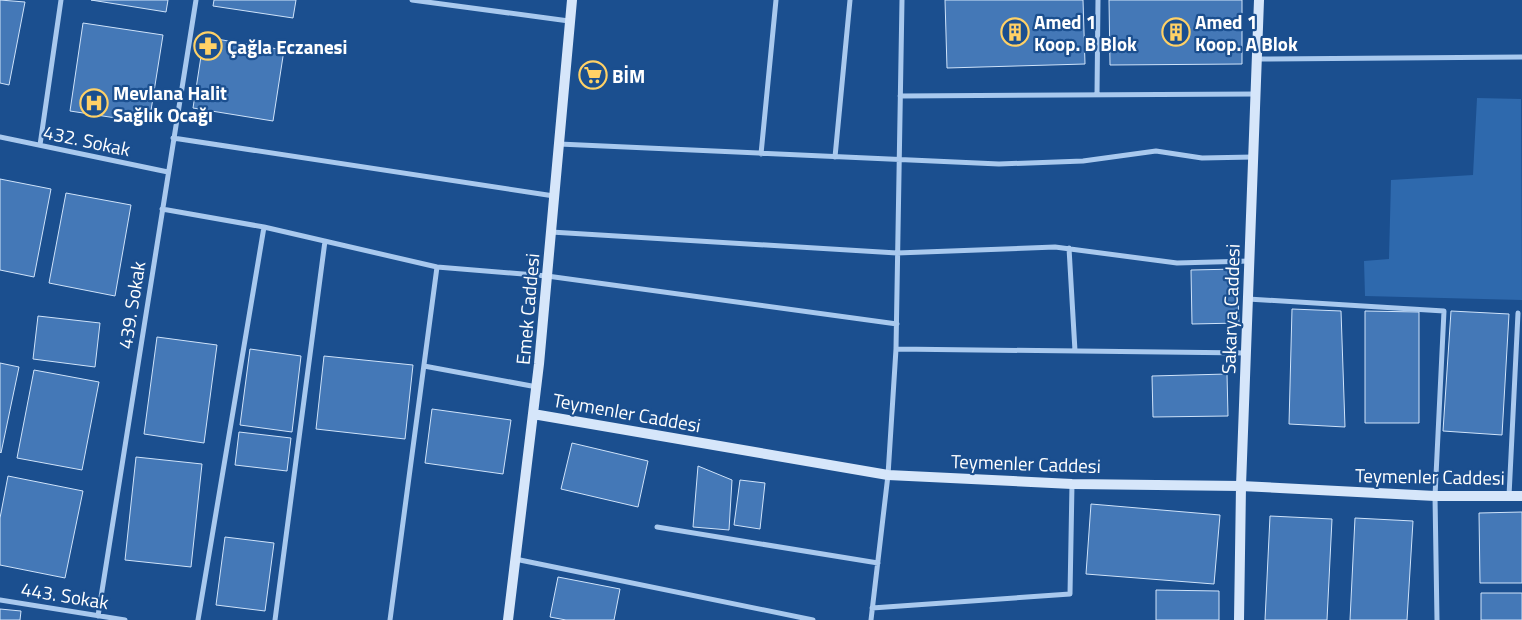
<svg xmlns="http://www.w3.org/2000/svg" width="1522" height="620" font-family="'Titillium Web',sans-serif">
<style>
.green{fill:#2e69ad}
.building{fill:#4478b7;stroke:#cfe3fa}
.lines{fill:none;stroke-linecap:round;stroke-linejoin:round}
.street{stroke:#a9c9ee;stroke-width:5}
.secondary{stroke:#d6e6fa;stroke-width:10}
.labels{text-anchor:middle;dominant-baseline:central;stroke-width:4.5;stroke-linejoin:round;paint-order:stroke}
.poi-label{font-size:19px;font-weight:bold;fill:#fff;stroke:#1b4f8f;text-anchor:start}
.street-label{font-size:19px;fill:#fff;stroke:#1b4f8f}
</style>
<rect width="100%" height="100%" fill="#1b4f8f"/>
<path class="green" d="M 1477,98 L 1521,99 L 1522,300 L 1365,296 L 1364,261 L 1389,259 L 1391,180 L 1473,175 Z"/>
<path class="building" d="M 0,0 L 25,2 L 9,85 L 0,83 Z
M 91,0 L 168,0 L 166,12 Z
M 214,0 L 296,0 L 293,18 L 213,6 Z
M 945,0 L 1083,0 L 1085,64 L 947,68 Z
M 1109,0 L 1242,0 L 1242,64 L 1110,65 Z
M 83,23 L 163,35 L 149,123 L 70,111 Z
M 204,37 L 284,50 L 273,121 L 193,108 Z
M 0,179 L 51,189 L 34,277 L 0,270 Z
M 66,193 L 131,205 L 115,296 L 49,283 Z
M 1237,269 L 1239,323 L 1192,324 L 1191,270 Z
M 1292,309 L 1341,311 L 1345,427 L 1289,424 Z
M 1365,311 L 1419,312 L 1419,423 L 1365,423 Z
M 1451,311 L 1509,314 L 1502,435 L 1443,431 Z
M 38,316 L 100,323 L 95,367 L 33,359 Z
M 157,337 L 217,345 L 204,443 L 144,434 Z
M 250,349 L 301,356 L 292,432 L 240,425 Z
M 324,356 L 413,365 L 405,439 L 316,429 Z
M 0,363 L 19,367 L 1,453 L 0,452 Z
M 34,370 L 99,382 L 82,470 L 17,458 Z
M 1227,374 L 1228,416 L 1153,417 L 1152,376 Z
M 432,409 L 511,420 L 503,474 L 425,463 Z
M 239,432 L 291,438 L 287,471 L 235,465 Z
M 572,443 L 648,461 L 638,507 L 561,489 Z
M 136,457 L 202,464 L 191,567 L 125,560 Z
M 698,466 L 732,480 L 729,530 L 693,527 Z
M 8,476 L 83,491 L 65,578 L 0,565 L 0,518 Z
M 740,480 L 765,483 L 760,529 L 734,525 Z
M 1091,504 L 1220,515 L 1214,584 L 1086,574 Z
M 1522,512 L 1522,583 L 1480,583 L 1479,513 Z
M 1270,516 L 1332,519 L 1327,620 L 1265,620 Z
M 1355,518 L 1413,521 L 1407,620 L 1350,620 Z
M 225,537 L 274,543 L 265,611 L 216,605 Z
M 558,577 L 620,589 L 614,620 L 566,620 L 550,617 Z
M 1156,590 L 1219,591 L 1219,620 L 1156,620 Z
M 1481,593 L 1522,593 L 1522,620 L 1481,620 Z
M 0,609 L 21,611 L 20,620 L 0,620 Z"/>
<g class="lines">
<path class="street" d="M 412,0 L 569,21
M 1257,59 L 1522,57
M 1097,95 L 1098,0
M 900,96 L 1256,94
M 0,137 L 168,172
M 173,138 L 554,196
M 559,144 L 999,164 L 1083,161 L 1156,151 L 1202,158 L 1253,157
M 40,145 L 61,0
M 761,154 L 776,0
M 835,157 L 850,0
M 162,209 L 264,227 L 198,620
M 264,227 L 437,267 L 547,276 L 897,324
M 551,232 L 897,253 L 1055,247 L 1177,263 L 1250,261
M 1069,248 L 1075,351
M 1248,299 L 1444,311 L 1435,496 L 1437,620
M 896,349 L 1246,353
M 424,366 L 537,387
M 1509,496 L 1518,313
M 657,527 L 878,563
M 515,559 L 813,620
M 0,600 L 125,620
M 872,608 L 1070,594 L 1072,484
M 98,616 L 196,0
M 275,620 L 325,241
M 390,620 L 437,267
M 871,620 L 888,475 L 896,349 L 902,0"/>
<path class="secondary" d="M 533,414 L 888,475 L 1072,484 L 1241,486 L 1435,496 L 1522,496
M 508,620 L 539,364 L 572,0
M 1239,620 L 1241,486 L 1259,0"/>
</g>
<defs>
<g id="building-ring" transform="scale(1.4375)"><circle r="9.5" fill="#1b4f8f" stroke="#ffd166" stroke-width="1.5"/><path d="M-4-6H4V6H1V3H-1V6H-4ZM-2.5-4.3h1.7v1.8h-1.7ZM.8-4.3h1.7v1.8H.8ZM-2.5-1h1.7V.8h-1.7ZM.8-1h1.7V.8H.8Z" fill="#ffd166"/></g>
<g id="pharmacy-ring" transform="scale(1.4375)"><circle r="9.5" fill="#1b4f8f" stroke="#ffd166" stroke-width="1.5"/><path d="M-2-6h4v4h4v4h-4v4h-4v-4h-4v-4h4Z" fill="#ffd166"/></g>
<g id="supermarket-ring" transform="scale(1.4375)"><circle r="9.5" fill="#1b4f8f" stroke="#ffd166" stroke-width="1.5"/><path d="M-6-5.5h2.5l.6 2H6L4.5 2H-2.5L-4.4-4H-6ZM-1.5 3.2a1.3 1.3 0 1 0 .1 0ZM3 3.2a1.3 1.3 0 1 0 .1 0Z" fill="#ffd166"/></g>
<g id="hospital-ring" transform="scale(1.4375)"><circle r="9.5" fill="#1b4f8f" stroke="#ffd166" stroke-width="1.5"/><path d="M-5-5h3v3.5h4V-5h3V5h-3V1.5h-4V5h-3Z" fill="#ffd166"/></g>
</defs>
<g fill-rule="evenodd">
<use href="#building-ring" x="1015" y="32"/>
<use href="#building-ring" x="1176" y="32"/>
<use href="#pharmacy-ring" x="208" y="46"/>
<use href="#supermarket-ring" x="593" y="75"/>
<use href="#hospital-ring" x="94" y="103"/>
</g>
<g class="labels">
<g class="poi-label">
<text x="1034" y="21">Amed 1<tspan x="1034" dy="22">Koop. B Blok</tspan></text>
<text x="1195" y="21">Amed 1<tspan x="1195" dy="22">Koop. A Blok</tspan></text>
<text x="227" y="46">Çağla Eczanesi</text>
<text x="612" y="75">BİM</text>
<text x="113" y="92">Mevlana Halit<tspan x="113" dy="22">Sağlık Ocağı</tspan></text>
</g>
<g class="street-label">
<text transform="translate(87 140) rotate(12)">432. Sokak</text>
<text transform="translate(131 305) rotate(-81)">439. Sokak</text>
<text transform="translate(527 309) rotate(-85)">Emek Caddesi</text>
<text transform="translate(1230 309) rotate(-88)">Sakarya Caddesi</text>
<text transform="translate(627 412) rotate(10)">Teymenler Caddesi</text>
<text transform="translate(1026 463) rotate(2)">Teymenler Caddesi</text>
<text transform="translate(1430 476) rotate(1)">Teymenler Caddesi</text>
<text transform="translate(65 595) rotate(9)">443. Sokak</text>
</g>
</g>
</svg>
